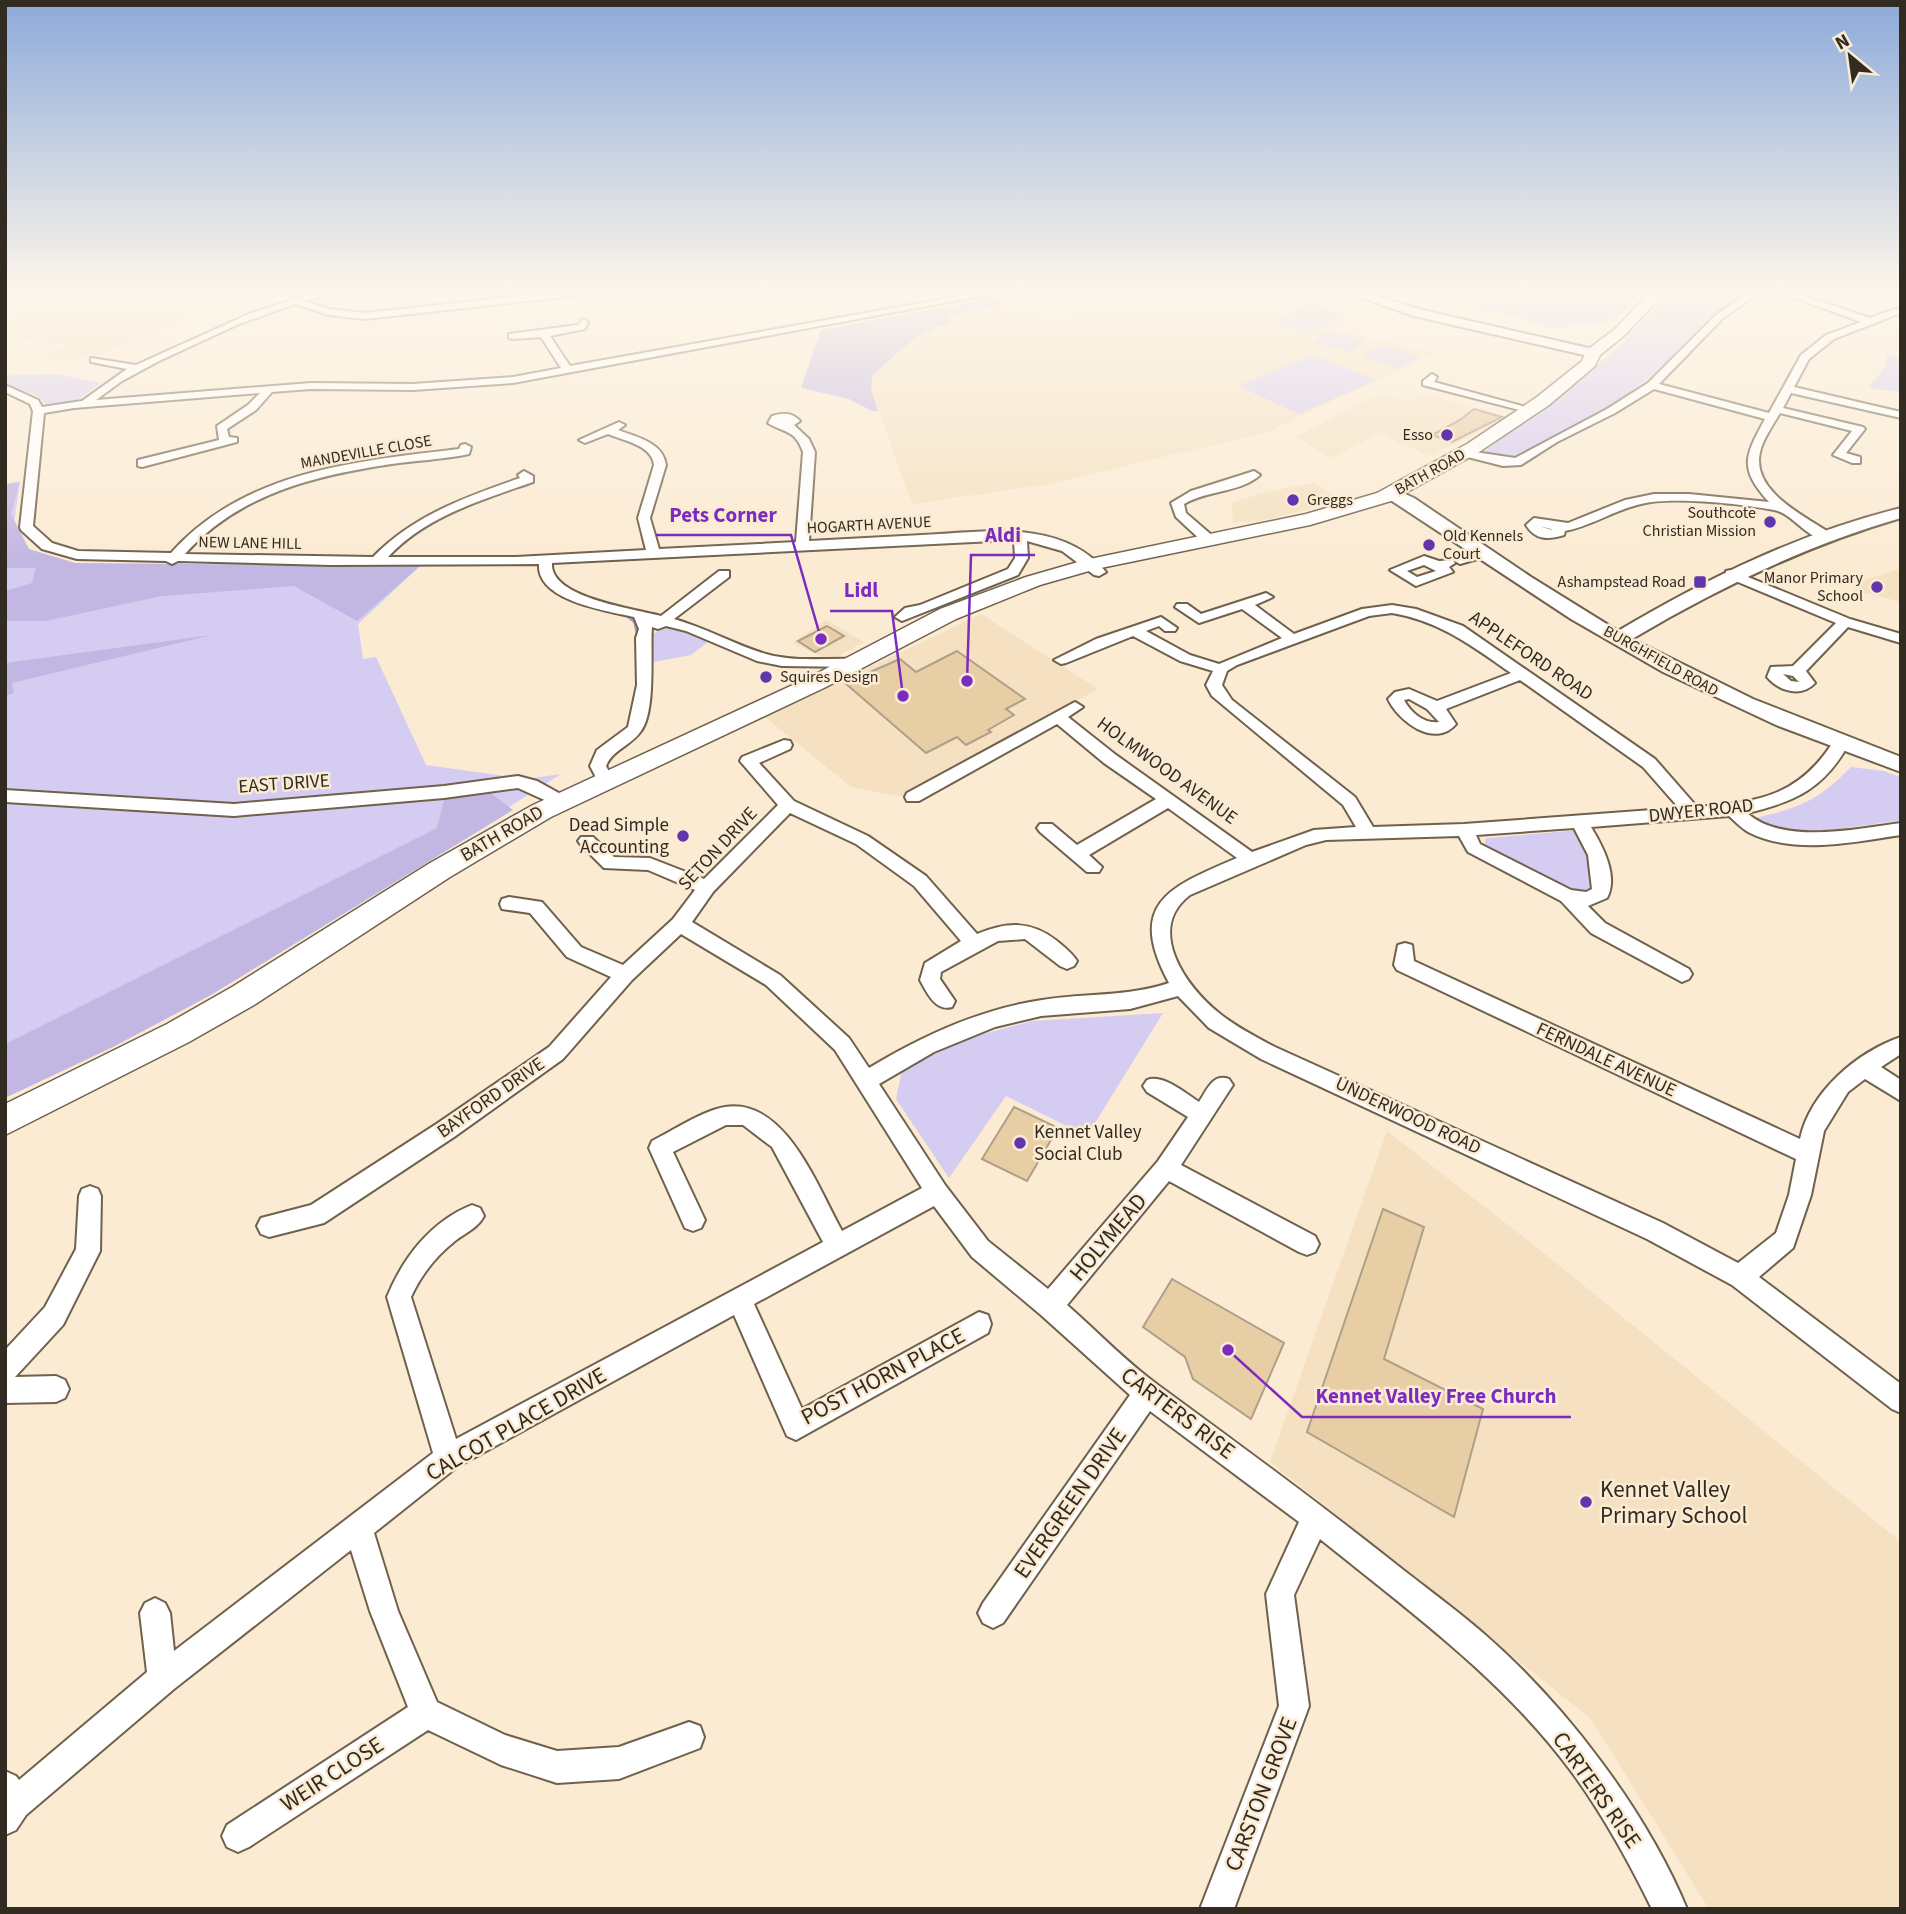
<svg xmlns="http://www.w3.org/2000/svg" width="1906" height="1914" font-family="'Source Sans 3',sans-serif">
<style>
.built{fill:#f5e1c2}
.green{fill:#d5ccf2}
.forest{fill:#c2b7e3}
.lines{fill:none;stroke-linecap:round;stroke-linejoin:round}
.stream{stroke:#a49ac4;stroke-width:3.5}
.building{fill:#e8cea5;stroke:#ae9f88;stroke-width:2}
.street-casing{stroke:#6f614c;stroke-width:4}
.secondary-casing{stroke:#6f614c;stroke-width:4}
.primary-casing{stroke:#6f614c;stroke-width:3}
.street{fill:#fff;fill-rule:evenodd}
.secondary{fill:#fff;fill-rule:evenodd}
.primary{fill:#fff;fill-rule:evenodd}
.poi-dot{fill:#6335ac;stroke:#fbebd3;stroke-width:2.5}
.labels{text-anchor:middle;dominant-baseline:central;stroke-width:5;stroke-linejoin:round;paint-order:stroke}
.far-poi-label{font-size:16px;fill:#312b22;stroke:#fbebd3;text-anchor:end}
.far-street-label{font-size:16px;fill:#312b22;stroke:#fbebd3}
.street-label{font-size:19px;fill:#312b22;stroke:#fbebd3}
.poi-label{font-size:19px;fill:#312b22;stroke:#fbebd3;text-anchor:end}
.near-street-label{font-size:23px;fill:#312b22;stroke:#fbebd3}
.near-poi-label{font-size:23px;fill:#312b22;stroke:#fbebd3;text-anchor:start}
.leader{fill:none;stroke:#7b2cbf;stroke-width:2.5}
.callout-dot{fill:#7b2cbf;stroke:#fbebd3;stroke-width:2.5}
.callout-label{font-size:21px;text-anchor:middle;font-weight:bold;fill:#7b2cbf;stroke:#fbebd3;stroke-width:5;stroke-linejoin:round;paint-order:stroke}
</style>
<rect width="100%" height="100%" fill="#fbebd3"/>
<path class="built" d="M 127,291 L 243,291 L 95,357 L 48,359 L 63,345 L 5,336 L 10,311 Z
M 1162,291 L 1332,291 L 1369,303 L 1333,329 L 1434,353 L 1268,432 L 1050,484 L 912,504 L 871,389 L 873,374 L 900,352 L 908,341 L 932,327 L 950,323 L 944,317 L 996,306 L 1043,307 L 1046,314 L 1044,317 L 1087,311 Z
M 1381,393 L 1407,402 L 1424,393 L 1502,417 L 1489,427 L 1430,456 L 1379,434 L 1330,458 L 1296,437 Z
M 1315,483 L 1342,500 L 1271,519 L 1233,523 L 1232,502 L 1270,491 Z
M 1901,568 L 1901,602 L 1854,590 L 1854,584 Z
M 981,614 L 1098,689 L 904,797 L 851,787 L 765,717 Z
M 826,620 L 864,642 L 830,660 L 792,643 Z
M 1387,1131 L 1530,1242 L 1901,1542 L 1901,1909 L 1709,1909 L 1591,1719 L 1270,1462 Z"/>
<path class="green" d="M 28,291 L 115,291 L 31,305 L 36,298 L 29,299 Z
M 1414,291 L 1646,291 L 1610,321 L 1554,328 Z
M 1670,291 L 1748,291 C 1707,315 1679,353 1642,383 C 1606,413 1553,436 1512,459 L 1496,459 L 1485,451 L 1615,351 Z
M 1307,304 L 1344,314 L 1311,334 L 1273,323 Z
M 1327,330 L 1365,339 L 1351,352 L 1313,343 Z
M 1385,345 L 1420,357 L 1397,368 L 1362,355 Z
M 1887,354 L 1901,359 L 1901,392 L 1868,388 L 1886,366 Z
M 1314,355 L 1376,380 L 1299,414 L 1238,386 Z
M 56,374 L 101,383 L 76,401 L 45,404 L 38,396 L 5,384 L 5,379 L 11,375 Z
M 20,482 L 14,523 L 27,550 L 70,564 L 420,566 L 358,624 L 363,659 L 376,657 L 426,765 L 526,779 L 561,774 L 239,977 L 5,1085 L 5,484 Z
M 667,625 L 708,642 L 691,655 L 649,663 L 650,636 Z
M 1851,767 L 1884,771 L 1901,777 L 1901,821 C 1859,824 1789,843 1752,819 C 1798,808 1817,802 1851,767 Z
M 1581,830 L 1596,883 L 1587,892 L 1569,890 L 1483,848 L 1486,838 Z
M 1163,1013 L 1087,1136 L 1006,1096 L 949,1178 L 896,1099 L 902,1070 L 971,1037 L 1032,1021 Z"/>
<path class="forest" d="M 1014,294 L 996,306 L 945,317 L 951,323 C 914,331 901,353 873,374 L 871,389 L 878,411 L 872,411 L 849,399 L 801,388 L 821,330 Z
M 20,482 L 11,514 L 29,549 L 75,563 L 420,566 L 357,621 L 294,586 L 162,596 L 46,621 L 5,621 L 5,591 L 32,583 L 36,568 L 5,568 L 5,484 Z
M 212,635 L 12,683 L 14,693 L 5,696 L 5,663 Z
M 488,791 L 513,810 L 211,995 L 113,1047 L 5,1098 L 5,1044 L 437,828 L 444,800 Z"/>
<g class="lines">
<path class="stream" d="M 624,613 L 635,622 L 638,637"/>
</g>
<path class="building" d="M 1474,409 L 1502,417 L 1452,442 L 1432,435 L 1460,420 Z
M 827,626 L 844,636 L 815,652 L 798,641 Z
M 957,651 L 1025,699 L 1006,709 L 1014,715 L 988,730 L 991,732 L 966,745 L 957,737 L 926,753 L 845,683 L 900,659 L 916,672 Z
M 1014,1107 L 1058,1128 L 1027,1181 L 982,1159 Z
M 1383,1209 L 1424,1227 L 1384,1359 L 1483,1409 L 1454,1517 L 1307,1432 Z
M 1172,1279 L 1284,1343 L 1251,1419 L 1193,1379 L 1185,1357 L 1143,1327 Z"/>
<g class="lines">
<g class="street-casing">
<path id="street" d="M 320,291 L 336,291 L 305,301 L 329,309 L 365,313 L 565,291 L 595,291 L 590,294 L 365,319 L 329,315 L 295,304 L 239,324 L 159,361 L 122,381 L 96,400 L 311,383 L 413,384 L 513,377 L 561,368 L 541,337 L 513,339 L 509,338 L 509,334 L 578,325 L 583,319 L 588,322 L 585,329 L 550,336 L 570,366 L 988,291 L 1008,291 L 513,383 L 413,390 L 311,389 L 272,392 L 256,410 L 227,429 L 229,437 L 237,438 L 237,442 L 142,467 L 138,466 L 138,460 L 219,440 L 217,426 L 248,405 L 260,393 L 74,408 L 44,413 L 33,526 L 52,543 L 78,551 L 171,553 C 244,471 356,461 459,449 L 461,445 L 465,444 L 471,447 L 469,454 C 446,459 422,460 399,463 C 321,474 240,492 185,554 L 373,557 C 414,515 466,497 520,478 L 518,475 L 524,471 L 533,476 L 533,482 C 482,500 426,516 388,557 L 516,557 L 646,550 L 638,518 L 654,465 C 652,445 624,441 608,434 L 585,443 L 579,440 L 619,422 L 625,425 L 618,430 C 636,437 663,442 666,465 L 650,518 L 659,549 L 796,542 L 803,452 C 795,429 784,433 768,423 L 772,416 C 783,413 791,412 800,421 L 794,425 L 809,439 L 815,452 L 809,541 C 847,539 885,537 922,535 C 983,532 1062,518 1106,572 L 1099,576 L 1094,575 L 1062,551 L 1027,541 L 1028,558 L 1018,575 L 902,621 L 895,617 L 905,608 L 920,605 L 1008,569 L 1015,558 L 1014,540 L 552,563 C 549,598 636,609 661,616 L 719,571 L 729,571 L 729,577 L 674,619 C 706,628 735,645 766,654 C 793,662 826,658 854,659 L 861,663 L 854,667 L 782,666 L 757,661 L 686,631 L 666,626 L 658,629 L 652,627 C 650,652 656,711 641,731 C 631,746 613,749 606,766 L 613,779 L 605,785 L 599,783 L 590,766 L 597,750 L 628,727 L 637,685 L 636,638 L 639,629 L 634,617 C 608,611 536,601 539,564 L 330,565 L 178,561 L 172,564 L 166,561 L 77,559 L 42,549 L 21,530 L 20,527 L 33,411 L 30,404 L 5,392 L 5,385 L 38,400 L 42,407 L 82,401 L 127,369 L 91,362 L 91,358 L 136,365 L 251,313 Z
M 1750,291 L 1761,291 L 1722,319 L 1659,384 L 1769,413 L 1801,355 L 1826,335 L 1861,322 L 1776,291 L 1790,291 L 1870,318 L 1901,307 L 1901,313 L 1834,339 L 1809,359 L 1794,387 L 1901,412 L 1901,418 L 1791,393 L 1783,408 L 1863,427 L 1865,429 L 1846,453 L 1860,457 L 1860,463 L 1852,463 L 1833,455 L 1852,431 L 1780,413 C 1773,425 1763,439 1760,452 C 1751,491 1803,515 1830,533 L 1830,539 C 1809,543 1793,513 1774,510 C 1743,504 1671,496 1641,504 C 1614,510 1592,526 1565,531 L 1564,535 C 1548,540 1535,540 1526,525 L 1534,518 L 1568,523 L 1625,500 L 1654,494 L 1689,494 L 1769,502 C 1738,468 1745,456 1765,419 L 1654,389 L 1615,413 L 1557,442 L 1521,465 L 1503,466 L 1456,454 L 1462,450 L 1515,458 L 1607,409 L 1648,383 L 1716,315 ZM 1539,526 L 1551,529 L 1552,530 Z
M 1432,374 L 1437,377 L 1434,382 L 1537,410 L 1531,413 L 1423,385 L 1423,381 Z
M 1254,471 L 1260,475 C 1240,493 1207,490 1184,504 L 1186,513 L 1215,538 L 1215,544 L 1205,544 L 1176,517 L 1171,503 L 1191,491 Z
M 1483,549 L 1488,550 L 1488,556 L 1460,564 L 1453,560 Z
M 1424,556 L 1439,561 L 1453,560 L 1455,563 L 1449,567 L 1453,572 L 1416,586 L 1390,570 ZM 1424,565 L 1436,571 L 1417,577 L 1407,571 Z
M 1731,570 L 1850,619 L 1901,634 L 1901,643 L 1848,627 L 1806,671 L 1815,683 C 1801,698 1779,691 1767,677 L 1771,667 L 1793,666 L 1836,623 L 1726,577 L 1726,571 ZM 1783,674 L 1793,676 L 1799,682 L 1791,681 Z
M 1266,593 L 1273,597 L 1255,605 L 1294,634 L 1362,609 L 1392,605 L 1416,609 L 1463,626 L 1655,759 L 1697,807 C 1760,802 1800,796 1835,739 L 1847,739 L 1849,743 C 1825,788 1795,802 1747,813 C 1783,845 1856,829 1901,823 L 1901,835 C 1854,842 1795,855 1750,833 C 1742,829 1736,822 1729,816 L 1591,827 C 1602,845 1619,876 1607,898 L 1588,906 L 1605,923 L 1689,969 L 1692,974 L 1689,979 L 1682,982 L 1591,933 L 1561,901 L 1468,852 L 1459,836 L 1326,840 L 1306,845 L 1190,895 C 1145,929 1186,987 1219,1013 C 1236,1027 1256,1037 1275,1047 L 1663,1223 L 1738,1263 L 1776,1233 L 1789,1195 L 1796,1159 L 1397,970 L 1394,965 L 1398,945 L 1405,943 L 1412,945 L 1414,961 L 1800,1139 C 1810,1092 1857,1052 1901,1037 L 1901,1054 L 1881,1067 L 1901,1080 L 1901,1101 L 1865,1079 L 1848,1092 L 1824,1131 L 1811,1195 L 1793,1248 L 1759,1277 L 1901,1384 L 1901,1413 L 1892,1409 L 1732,1285 L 1647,1239 L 1261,1059 L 1209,1028 L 1178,996 L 1130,1009 L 1041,1016 L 995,1027 L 934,1052 L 879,1084 L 945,1185 L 988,1241 L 1048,1289 L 1158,1161 L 1188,1117 L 1147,1092 L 1143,1086 L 1147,1080 C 1163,1074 1185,1093 1199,1102 C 1207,1090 1213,1073 1229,1079 L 1233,1085 L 1229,1091 L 1181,1165 L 1315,1236 L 1319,1244 L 1315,1252 L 1307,1255 L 1299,1252 L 1169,1181 L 1067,1305 C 1097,1331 1126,1362 1158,1385 C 1237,1443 1315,1500 1392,1561 C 1422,1585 1454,1608 1483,1633 C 1564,1703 1646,1810 1687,1909 L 1652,1909 C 1629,1862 1602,1813 1571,1771 C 1503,1679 1408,1610 1320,1539 L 1294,1595 L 1309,1706 L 1234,1909 L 1200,1909 L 1279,1706 L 1266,1594 L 1299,1522 L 1150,1411 L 1003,1623 L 993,1628 L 983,1623 L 978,1613 L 983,1603 L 1130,1395 L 1041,1315 L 972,1257 L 934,1206 L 754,1304 L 802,1409 L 979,1312 L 988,1315 L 991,1324 L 988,1333 L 796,1440 L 787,1436 L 734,1315 L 457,1467 L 374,1533 L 398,1611 L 437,1702 L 505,1735 L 557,1751 L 619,1747 L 689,1722 L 700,1726 L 704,1737 L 700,1748 L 619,1779 L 557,1783 L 501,1765 L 428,1730 L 249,1847 L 238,1852 L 227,1847 L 222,1836 L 227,1825 L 408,1707 L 370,1611 L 351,1550 L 174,1689 L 26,1815 L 16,1830 L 5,1835 L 5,1771 L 16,1776 L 19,1780 L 147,1672 L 140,1613 L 145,1603 L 155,1598 L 165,1603 L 170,1613 L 174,1651 L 433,1453 L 387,1297 C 403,1258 431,1221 472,1205 L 480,1208 L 484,1216 C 478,1228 465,1233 455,1241 C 436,1256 421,1275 411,1297 L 456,1439 L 823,1242 L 772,1147 L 743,1125 L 726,1125 L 673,1152 L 705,1220 L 701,1228 L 693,1231 L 685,1228 L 649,1148 L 652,1141 C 672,1131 704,1110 725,1107 C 785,1097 818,1188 842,1231 L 922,1188 L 835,1050 L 766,985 L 681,934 L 632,980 L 563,1059 L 454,1137 L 324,1223 L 269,1237 L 261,1234 L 257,1226 L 261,1218 L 311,1205 L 438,1123 L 549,1047 L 611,977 L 567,957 L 530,913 L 502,909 L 500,904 L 502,899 L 509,897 L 542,902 L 581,947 L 623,965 L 673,919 L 695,890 L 648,870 L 604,868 L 581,845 L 578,841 L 581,837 L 593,837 L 614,857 L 650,858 L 704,879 L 778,805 L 740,761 L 742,757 L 784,740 L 790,741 L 792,745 L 790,749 L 759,763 L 794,801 L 868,836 L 926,876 L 977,934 C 1007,922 1030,920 1057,941 C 1064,947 1072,953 1077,961 L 1074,966 L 1067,969 L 1060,966 L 1025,939 L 998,941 L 941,972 L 940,979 L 955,1001 L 952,1007 C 936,1012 927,993 920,980 L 925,963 L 961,941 L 914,886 L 856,844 L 790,813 L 713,892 L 692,922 L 780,975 L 849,1038 L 869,1068 C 922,1036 980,1009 1042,1000 C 1085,993 1127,997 1169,983 C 1126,903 1169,887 1237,858 L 1168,808 L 1089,855 L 1102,867 L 1099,872 L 1087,872 L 1040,832 L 1037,828 L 1040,824 L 1052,824 L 1077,845 L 1156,799 L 1104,763 L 1057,724 L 919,801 L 907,801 L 905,797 L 907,793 L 1075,702 L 1083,707 L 1068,717 L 1116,755 L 1252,852 L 1314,830 L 1356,827 L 1343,805 L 1212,696 L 1206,685 L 1213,671 L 1180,661 L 1133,636 L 1066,663 L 1061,664 L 1054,660 L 1096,639 L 1161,617 L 1177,628 L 1175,631 L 1165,631 L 1159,626 L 1146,631 L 1190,655 L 1219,664 L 1282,638 L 1242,609 L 1199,623 L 1175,607 L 1177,604 L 1187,604 L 1201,614 ZM 1392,613 C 1440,621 1472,646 1511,673 L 1437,701 L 1409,689 L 1395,692 L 1388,699 C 1398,721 1435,749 1456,724 L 1446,709 L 1520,680 L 1643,767 L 1679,808 L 1464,824 L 1373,827 L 1355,797 L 1232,700 L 1222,685 L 1227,671 L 1237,665 L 1369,616 ZM 1409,699 L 1427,709 L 1439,722 C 1424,724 1411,713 1404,700 ZM 1574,828 L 1588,855 L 1592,889 L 1586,892 L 1571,890 L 1480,844 L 1476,835 Z
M 518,776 L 537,781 L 566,797 L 568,801 L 560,807 L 518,788 L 444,798 L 234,816 L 5,802 L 5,790 L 234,804 L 444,786 Z
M 90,1186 L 98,1189 L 101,1196 L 100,1251 L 63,1325 L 15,1377 L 56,1376 L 65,1380 L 69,1389 L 65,1398 L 56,1402 L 5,1403 L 5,1350 L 45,1307 L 76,1249 L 79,1196 L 82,1189 Z"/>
</g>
<g class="secondary-casing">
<path id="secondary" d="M 1342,291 L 1361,291 L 1422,310 L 1593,349 L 1600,353 L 1593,357 L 1414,316 Z
M 1392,488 L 1414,498 L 1531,577 L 1618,631 C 1707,578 1800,533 1901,508 L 1901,518 C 1805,546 1718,588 1632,639 L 1753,699 L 1901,757 L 1901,772 L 1776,725 L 1663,672 L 1571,619 L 1386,497 L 1384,493 Z"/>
</g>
<g class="primary-casing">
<path id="primary" d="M 1651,291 L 1666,291 L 1625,335 L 1600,355 L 1595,366 L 1549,405 L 1479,452 L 1391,501 L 1310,525 L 1096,569 L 1040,585 L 956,619 L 826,687 L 551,817 L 450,877 L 254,1005 L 189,1042 L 5,1135 L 5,1104 L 167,1024 L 232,987 L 430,863 L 533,805 L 810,677 L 940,609 L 1026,577 L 1085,560 L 1306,514 L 1377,493 L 1467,444 L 1537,397 L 1582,361 L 1587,350 L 1615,329 Z"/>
</g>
<use href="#street" class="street"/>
<use href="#secondary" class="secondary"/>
<use href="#primary" class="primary"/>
</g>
<linearGradient id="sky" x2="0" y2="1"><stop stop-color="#8daada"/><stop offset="0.52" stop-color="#fdf6eb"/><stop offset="1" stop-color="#fdf6eb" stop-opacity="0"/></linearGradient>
<rect width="1906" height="559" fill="url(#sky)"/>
<g class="poi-dot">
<circle cx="1447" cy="435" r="7"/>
<circle cx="1293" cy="500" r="7"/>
<circle cx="1770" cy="522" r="7"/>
<circle cx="1429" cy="545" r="7"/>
<rect x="1693" y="575" width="14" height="14" rx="3.5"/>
<circle cx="1877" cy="587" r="7"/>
<circle cx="766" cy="677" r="7"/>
<circle cx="683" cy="836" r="7"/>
<circle cx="1020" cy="1143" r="7"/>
<circle cx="1586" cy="1502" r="7"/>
</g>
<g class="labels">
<g class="far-poi-label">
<text x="1433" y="435">Esso</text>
<text x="1307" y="500" text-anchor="start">Greggs</text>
<text x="1756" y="513">Southcote<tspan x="1756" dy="18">Christian Mission</tspan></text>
<text x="1443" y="536" text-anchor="start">Old Kennels<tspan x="1443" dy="18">Court</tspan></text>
<text x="1863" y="578">Manor Primary<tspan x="1863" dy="18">School</tspan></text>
<text x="1686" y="582">Ashampstead Road</text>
<text x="780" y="677" text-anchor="start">Squires Design</text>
</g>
<g class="far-street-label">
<text transform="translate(366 452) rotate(-10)">MANDEVILLE CLOSE</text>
<text transform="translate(1430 472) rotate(-29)">BATH ROAD</text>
<text transform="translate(869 525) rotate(-3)">HOGARTH AVENUE</text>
<text transform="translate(250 543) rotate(1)">NEW LANE HILL</text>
<text transform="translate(1661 661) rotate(29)">BURGHFIELD ROAD</text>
</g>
<g class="street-label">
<text transform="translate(1531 656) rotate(34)">APPLEFORD ROAD</text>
<text transform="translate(1167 771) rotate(36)">HOLMWOOD AVENUE</text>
<text transform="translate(284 784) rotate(-4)">EAST DRIVE</text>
<text transform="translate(1701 811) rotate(-6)">DWYER ROAD</text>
<text transform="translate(502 834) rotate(-30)">BATH ROAD</text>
<text transform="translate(718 849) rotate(-47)">SETON DRIVE</text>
<text transform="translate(1606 1060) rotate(25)">FERNDALE AVENUE</text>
<text transform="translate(491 1098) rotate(-35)">BAYFORD DRIVE</text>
<text transform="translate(1408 1116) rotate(25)">UNDERWOOD ROAD</text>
</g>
<g class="poi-label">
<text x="669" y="825">Dead Simple<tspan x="669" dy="22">Accounting</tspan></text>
<text x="1034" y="1132" text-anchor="start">Kennet Valley<tspan x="1034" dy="22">Social Club</tspan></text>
</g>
<g class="near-street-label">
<text transform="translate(1108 1237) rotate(-50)">HOLYMEAD</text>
<text transform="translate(883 1376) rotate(-28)">POST HORN PLACE</text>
<text transform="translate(1178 1413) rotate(37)">CARTERS RISE</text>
<text transform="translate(516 1424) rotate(-30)">CALCOT PLACE DRIVE</text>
<text transform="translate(1070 1503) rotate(-55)">EVERGREEN DRIVE</text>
<text transform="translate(332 1774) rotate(-33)">WEIR CLOSE</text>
<text transform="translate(1597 1790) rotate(55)">CARTERS RISE</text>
<text transform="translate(1261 1794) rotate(-69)">CARSTON GROVE</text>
</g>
<g class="near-poi-label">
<text x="1600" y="1489">Kennet Valley<tspan x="1600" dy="26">Primary School</tspan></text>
</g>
</g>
<path class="leader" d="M821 639L791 535H656M967 681L971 555H1035M903 696L892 611H830M1228 1350L1302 1417H1571"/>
<g class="callout-dot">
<circle cx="821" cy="639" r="7"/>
<circle cx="967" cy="681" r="7"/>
<circle cx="903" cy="696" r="7"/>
<circle cx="1228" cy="1350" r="7"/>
</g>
<g class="callout-label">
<text x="723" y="522">Pets Corner</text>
<text x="1003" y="542">Aldi</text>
<text x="861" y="597">Lidl</text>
<text x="1436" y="1403">Kennet Valley Free Church</text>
</g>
<rect width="1906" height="1914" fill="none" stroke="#312b22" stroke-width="14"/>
<g transform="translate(1850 56) rotate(331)" stroke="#fbebd3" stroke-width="5" paint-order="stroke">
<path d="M0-5L12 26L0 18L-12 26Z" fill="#312b22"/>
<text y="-10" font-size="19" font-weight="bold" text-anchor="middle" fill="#312b22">N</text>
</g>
</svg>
